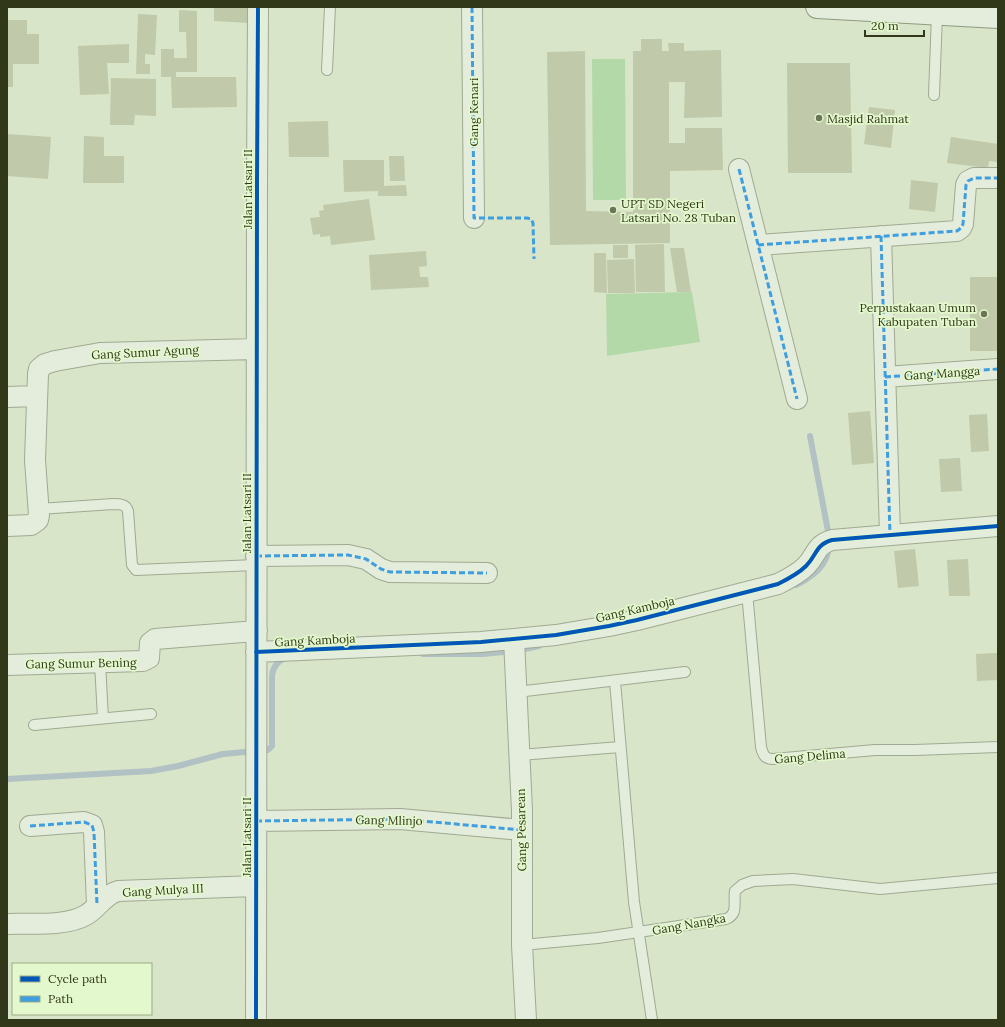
<svg xmlns="http://www.w3.org/2000/svg" width="1005" height="1027" font-family="Lora,serif">
<style>
.green{fill:#b4d9a9}
.lines{fill:none;stroke-linecap:round;stroke-linejoin:round}
.stream{stroke:#b1c1c4;stroke-width:6}
.building{fill:#c0c9a9}
.lane-casing{stroke:#a0a992;stroke-width:12}
.street-casing{stroke:#a0a992;stroke-width:22}
.secondary-casing{stroke:#909982;stroke-width:24}
.lane{stroke:#e4eddb;stroke-width:10}
.street{stroke:#e4eddb;stroke-width:20}
.secondary{stroke:#e4eddb;stroke-width:22}
.quiet{stroke:#3e9edf;stroke-width:3;stroke-dasharray:6 3;stroke-linecap:butt}
.cycleway-casing{stroke:#e3f8cc;stroke-width:6}
.cycleway{stroke:#0057b8;stroke-width:4}
.poi-dot{fill:#6b7557;stroke:#e3f8cc;stroke-width:1.5}
.labels{text-anchor:middle;dominant-baseline:central;stroke-width:3.5;stroke-linejoin:round;paint-order:stroke}
.street-label{font-size:12px;fill:#31381a;stroke:#e3f8cc}
.poi-label{font-size:12px;fill:#31381a;stroke:#e3f8cc;text-anchor:start}
</style>
<rect width="100%" height="100%" fill="#d8e5c8"/>
<path class="green" d="M 592,59 L 625,59 L 626,200 L 593,200 Z
M 692,292 L 700,342 L 607,356 L 606,294 Z"/>
<g class="lines">
<path class="stream" d="M 796,585 C 820,573 833,559 828,531 L 810,436
M 525,649 L 539,646
M 423,654 L 483,654 L 503,652
M 7,779 L 151,771 L 178,766 L 223,754 L 268,750 L 272,746 L 272,676 C 273,667 277,661 286,658"/>
</g>
<path class="building" d="M 214,7 L 251,7 L 250,23 L 214,21 Z
M 179,10 L 197,11 L 197,72 L 176,72 L 176,77 L 236,77 L 237,107 L 172,108 L 171,77 L 161,77 L 161,49 L 174,49 L 174,58 L 187,58 L 186,32 L 179,32 Z
M 138,14 L 157,15 L 155,55 L 145,54 L 145,64 L 150,64 L 150,74 L 136,74 Z
M 7,20 L 27,20 L 27,34 L 39,34 L 39,64 L 13,64 L 13,87 L 7,87 Z
M 641,39 L 662,39 L 662,51 L 669,51 L 668,43 L 684,43 L 684,51 L 721,50 L 722,117 L 684,118 L 685,82 L 669,82 L 669,143 L 685,143 L 685,128 L 722,128 L 723,170 L 670,171 L 670,243 L 550,245 L 547,52 L 585,51 L 586,211 L 633,212 L 633,51 L 641,51 Z
M 129,44 L 129,63 L 107,63 L 109,94 L 80,95 L 78,46 Z
M 787,63 L 850,63 L 852,173 L 788,173 Z
M 111,78 L 156,79 L 156,116 L 135,115 L 134,125 L 110,125 Z
M 869,107 L 895,110 L 891,148 L 864,144 Z
M 328,121 L 329,157 L 289,157 L 288,122 Z
M 7,134 L 51,137 L 48,179 L 7,176 Z
M 84,136 L 104,137 L 104,156 L 124,156 L 124,183 L 83,183 Z
M 951,137 L 998,144 L 998,162 L 989,161 L 988,168 L 947,163 Z
M 389,156 L 404,156 L 405,181 L 390,181 Z
M 343,160 L 384,160 L 384,186 L 406,185 L 407,196 L 378,196 L 378,191 L 344,192 Z
M 911,180 L 938,183 L 935,212 L 909,209 Z
M 369,199 L 375,240 L 331,245 L 330,236 L 320,237 L 320,234 L 313,235 L 310,218 L 320,217 L 319,211 L 324,210 L 323,205 Z
M 664,244 L 665,292 L 636,292 L 635,245 Z
M 613,245 L 628,245 L 628,258 L 613,258 Z
M 670,248 L 684,248 L 691,292 L 677,292 Z
M 426,251 L 427,266 L 419,267 L 420,277 L 428,277 L 429,287 L 371,290 L 369,255 Z
M 594,253 L 606,253 L 607,293 L 594,292 Z
M 634,259 L 635,293 L 608,293 L 607,260 Z
M 970,277 L 998,277 L 998,351 L 970,351 Z
M 870,411 L 874,463 L 852,465 L 848,413 Z
M 987,414 L 989,451 L 971,452 L 969,415 Z
M 960,458 L 962,491 L 941,492 L 939,459 Z
M 915,549 L 919,586 L 898,588 L 894,551 Z
M 968,559 L 970,596 L 949,596 L 947,560 Z
M 998,653 L 998,680 L 977,681 L 976,654 Z"/>
<g class="lines">
<g class="lane-casing">
<path id="lane" d="M 327,70 L 330,7
M 934,95 L 937,14
M 39,509 L 113,504 C 120,504 126,504 128,511 L 132,565 L 136,570 L 256,565
M 747,592 L 761,747 C 763,755 765,759 773,759 L 875,750 L 915,750 L 998,747
M 100,663 L 103,718
M 615,681 L 634,902 L 652,1020
M 517,692 L 685,672
M 34,725 L 151,714
M 520,755 L 620,747
M 522,945 L 598,938 L 726,919 C 739,914 733,902 735,891 L 742,885 L 753,881 L 793,879 L 880,889 L 998,878"/>
</g>
<g class="street-casing">
<path id="street" d="M 472,7 L 474,218
M 739,169 L 797,399
M 881,236 L 890,535
M 758,245 L 957,231 L 961,228 L 963,224 L 966,185 L 968,181 L 974,178 L 998,178
M 885,377 L 998,369
M 7,397 L 37,396
M 7,526 L 31,525 L 38,520 L 39,515 L 35,460 L 38,374 L 39,369 L 45,364 L 55,361 L 100,353 L 256,349
M 256,556 L 348,555 L 366,559 L 381,569 L 390,572 L 487,573
M 514,639 L 522,811 L 522,945 L 526,1020
M 256,652 L 481,642 L 556,635 L 609,626 L 637,620 L 778,584 C 788,579 798,574 806,566 C 817,555 815,545 832,540 L 998,526
M 7,665 L 143,661 L 149,658 L 150,643 L 155,639 L 257,631
M 256,821 L 400,819 L 522,830
M 30,826 L 84,822 L 92,825 L 94,832 L 97,905
M 7,924 C 31,923 65,927 86,915 C 98,908 104,895 118,891 L 256,886
M 256,1020 L 257,181 L 258,7"/>
</g>
<g class="secondary-casing">
<path id="secondary" d="M 817,7 L 998,17"/>
</g>
<use href="#lane" class="lane"/>
<use href="#street" class="street"/>
<use href="#secondary" class="secondary"/>
<path class="quiet" d="M 472,7 L 474,218 L 527,218 L 531,219 L 533,223 L 534,259
M 739,169 L 797,399
M 881,236 L 890,535
M 758,245 L 957,231 L 961,228 L 963,224 L 966,185 L 968,181 L 974,178 L 998,178
M 885,377 L 998,369
M 256,556 L 348,555 L 366,559 L 381,569 L 390,572 L 487,573
M 256,821 L 400,819 L 522,830
M 30,826 L 84,822 L 92,825 L 94,832 L 97,905"/>
<g class="cycleway-casing">
<path id="cycleway" d="M 256,652 L 481,642 L 556,635 L 609,626 L 637,620 L 778,584 C 788,579 798,574 806,566 C 817,555 815,545 832,540 L 998,526
M 256,1020 L 257,181 L 258,7"/>
</g>
<use href="#cycleway" class="cycleway"/>
</g>
<g class="poi-dot">
<circle cx="819" cy="118" r="4"/>
<circle cx="613" cy="210" r="4"/>
<circle cx="984" cy="314" r="4"/>
</g>
<g class="labels">
<g class="street-label">
<text transform="translate(473 112) rotate(-90)">Gang Kenari</text>
<text transform="translate(247 189) rotate(-90)">Jalan Latsari II</text>
<text transform="translate(145 352) rotate(-3)">Gang Sumur Agung</text>
<text transform="translate(942 373) rotate(-4)">Gang Mangga</text>
<text transform="translate(246 513) rotate(-90)">Jalan Latsari II</text>
<text transform="translate(635 609) rotate(-13)">Gang Kamboja</text>
<text transform="translate(315 640) rotate(-3)">Gang Kamboja</text>
<text transform="translate(81 663) rotate(-1)">Gang Sumur Bening</text>
<text transform="translate(810 756) rotate(-5)">Gang Delima</text>
<text transform="translate(389 820) rotate(1)">Gang Mlinjo</text>
<text transform="translate(521 830) rotate(-91)">Gang Pesarean</text>
<text transform="translate(246 837) rotate(-90)">Jalan Latsari II</text>
<text transform="translate(163 890) rotate(-3)">Gang Mulya III</text>
<text transform="translate(689 924) rotate(-10)">Gang Nangka</text>
</g>
<g class="poi-label">
<text x="827" y="118">Masjid Rahmat</text>
<text x="621" y="203">UPT SD Negeri<tspan x="621" dy="14">Latsari No. 28 Tuban</tspan></text>
<text x="976" y="307" text-anchor="end">Perpustakaan Umum<tspan x="976" dy="14">Kabupaten Tuban</tspan></text>
</g>
</g>
<rect width="1005" height="1027" fill="none" stroke="#31381a" stroke-width="16"/>
<rect x="12" y="963" width="140" height="52" fill="#e3f8cc" stroke="#9cab85"/>
<rect x="20" y="976" width="20" height="6" fill="#0057b8" stroke="#9cab85"/>
<text x="48" y="983" font-size="12" fill="#31381a">Cycle path</text>
<rect x="20" y="996" width="20" height="6" fill="#3e9edf" stroke="#9cab85"/>
<text x="48" y="1003" font-size="12" fill="#31381a">Path</text>
<path d="M865 30v6h59v-6" fill="none" stroke="#31381a" stroke-width="2"/>
<text x="871" y="30" font-size="12" fill="#31381a" stroke="#e3f8cc" stroke-width="3" paint-order="stroke">20 m</text>
</svg>
